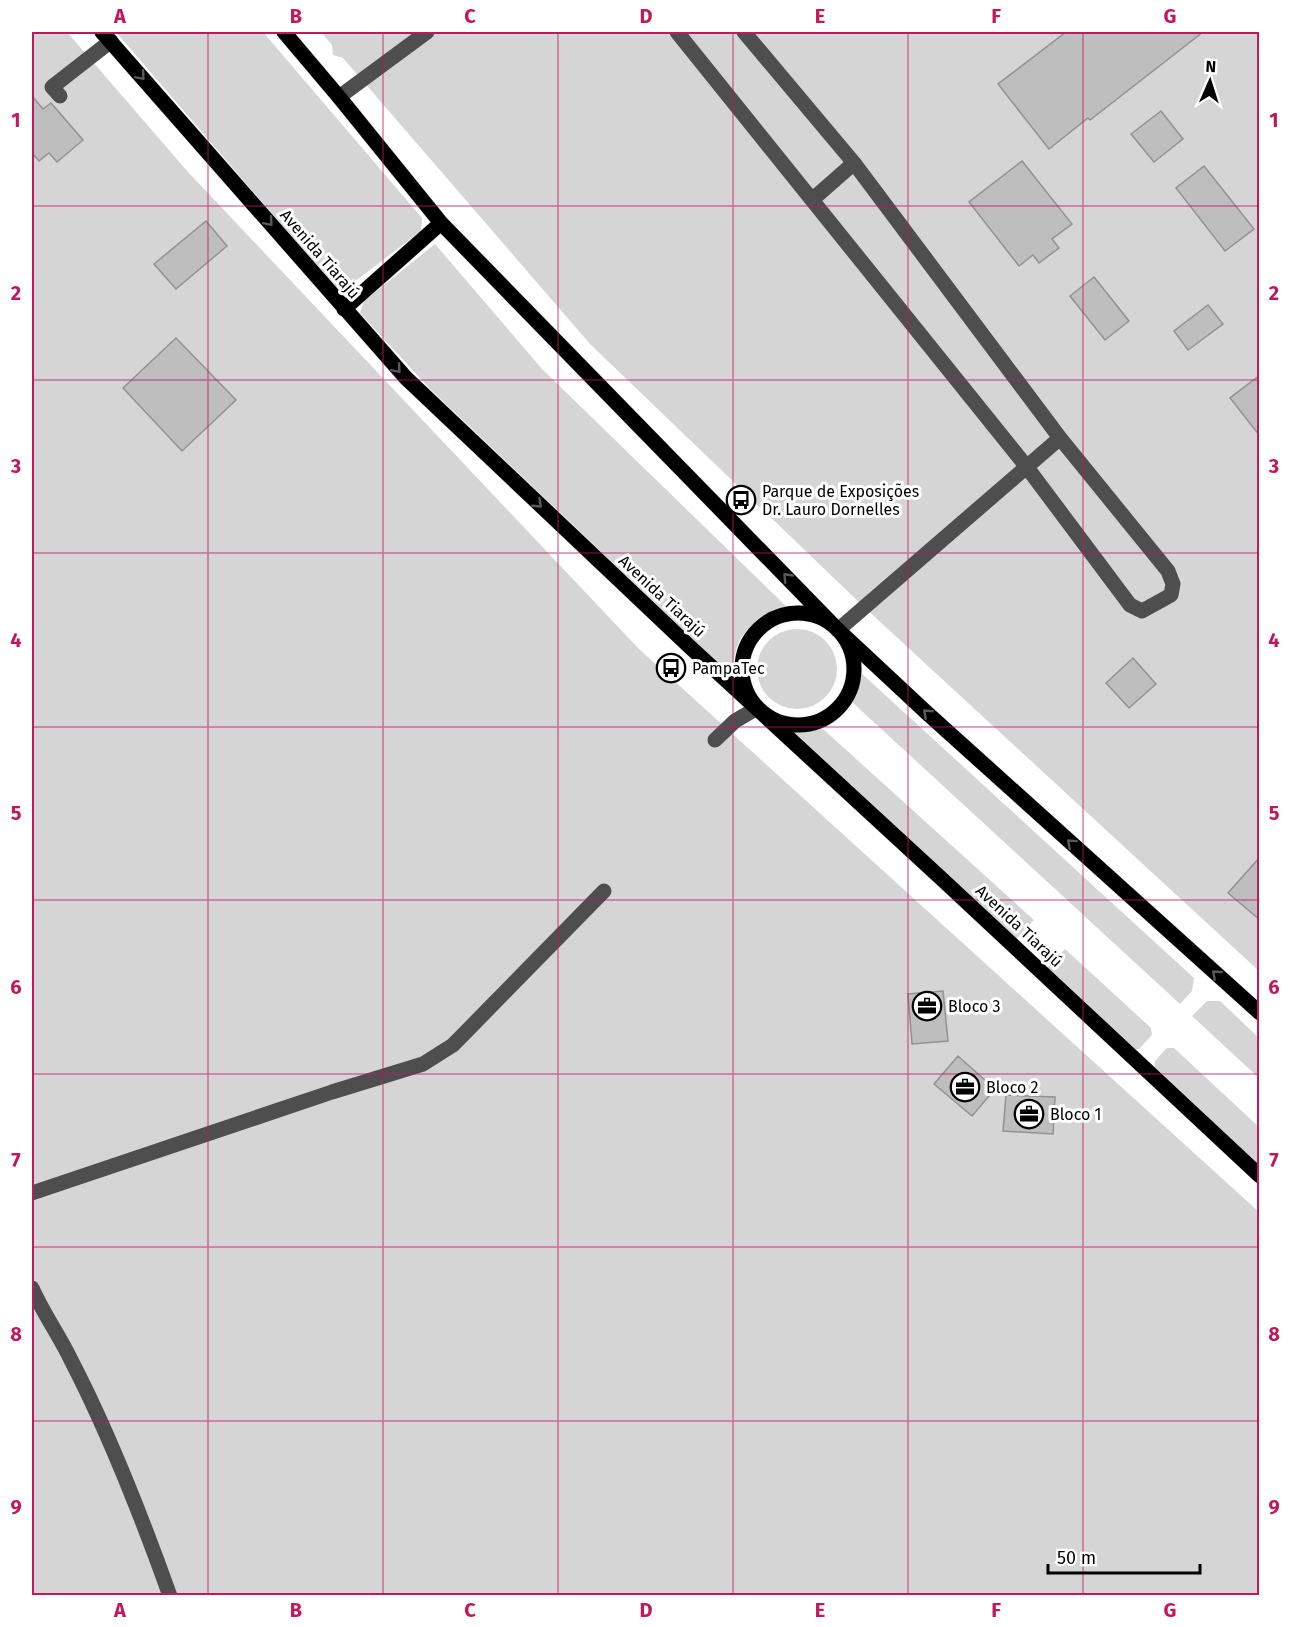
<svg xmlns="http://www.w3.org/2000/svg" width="1291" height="1627" font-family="'Fira Sans',sans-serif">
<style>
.green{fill:#d5d5d5}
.building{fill:#bebebe;stroke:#929292;stroke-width:1.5}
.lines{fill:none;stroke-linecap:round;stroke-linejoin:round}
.major-casing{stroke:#dbdbdb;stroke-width:16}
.minor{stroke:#4e4e4e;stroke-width:15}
.major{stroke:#000;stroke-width:15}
.oneway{stroke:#595959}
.grid{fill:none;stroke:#c2185b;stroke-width:1.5;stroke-opacity:0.55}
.labels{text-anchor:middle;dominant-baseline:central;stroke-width:6;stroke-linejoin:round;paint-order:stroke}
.street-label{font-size:16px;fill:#000;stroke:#fff}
.poi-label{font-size:16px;fill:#000;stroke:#fff;text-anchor:start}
.neatline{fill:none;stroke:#c2185b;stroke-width:2}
.grid-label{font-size:20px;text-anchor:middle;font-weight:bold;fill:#c2185b}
</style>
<rect width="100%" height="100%" fill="#fff"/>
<path class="green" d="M 32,32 L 67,32 L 188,172 L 639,649 L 1259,1212 L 1260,1595 L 32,1596 Z
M 116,32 L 263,32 L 422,218 L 421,231 L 345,289 L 334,286 Z
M 321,32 L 1259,32 L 1259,971 L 864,607 L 590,344 L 343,58 L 333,55 L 332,45 Z
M 435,244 L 542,369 L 790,610 C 748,620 737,632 731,675 L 430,389 L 360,313 L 364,301 Z
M757 669a40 40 0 1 1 80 0a40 40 0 1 1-80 0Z
M 860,672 L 1194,978 L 1192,991 L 1180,1004 L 852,702 L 858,683 Z
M 823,729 L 1034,920 L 1015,940 L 793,732 Z
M 1065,949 L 1151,1028 L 1152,1035 L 1139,1049 L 1133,1049 L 1047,968 Z
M 1207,1001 L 1220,1001 L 1259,1038 L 1259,1078 L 1192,1016 Z
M 1167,1048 L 1174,1048 L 1259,1127 L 1259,1166 L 1154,1068 L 1155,1061 Z"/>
<path class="building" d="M 1066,32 L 1203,32 L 1090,120 L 1088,118 L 1049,149 L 998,84 Z
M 32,96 L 43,109 L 51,103 L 83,140 L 57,162 L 49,153 L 39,161 L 32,153 Z
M 1161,111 L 1183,139 L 1154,162 L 1131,134 Z
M 1022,161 L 1072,224 L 1052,239 L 1059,248 L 1039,263 L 1033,255 L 1019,266 L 969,202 Z
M 1204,166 L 1254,229 L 1225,251 L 1176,188 Z
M 206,221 L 227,246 L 176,289 L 154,264 Z
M 1094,277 L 1129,321 L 1105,340 L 1070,296 Z
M 1208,305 L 1223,324 L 1188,350 L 1174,331 Z
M 176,338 L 236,400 L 182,451 L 123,388 Z
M 1260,375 L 1260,436 L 1230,398 Z
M 1133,658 L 1156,684 L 1129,708 L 1106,683 Z
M 1260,857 L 1260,920 L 1228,893 Z
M 943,991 L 948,1041 L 912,1044 L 908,994 Z
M 958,1056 L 995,1089 L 972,1116 L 934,1084 Z
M 1006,1095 L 1055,1097 L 1053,1134 L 1003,1131 Z"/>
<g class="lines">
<g class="major-casing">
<path id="major" d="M 102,32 L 406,378 L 690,647 L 943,880 L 1260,1176
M 284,32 L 339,97 L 441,223 L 838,630 L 927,713 L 1260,1013
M 344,309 L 441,223
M742 669a56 56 0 1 1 112 0a56 56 0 1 1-112 0Z"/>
</g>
<path class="minor" d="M 677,32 L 1026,466 L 1130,605 L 1142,611 L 1171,595 L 1173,584 L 1168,571 L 1060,438 L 854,163 L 744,32
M 60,96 L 52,87 L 111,41
M 339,97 L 427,32
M 813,199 L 854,163
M 838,630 L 1060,438
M 715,740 L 735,721 L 757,708
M 32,1193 L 332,1092 L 423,1064 L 453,1045 L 604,891
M 32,1288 C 43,1313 59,1335 71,1360 C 110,1435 141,1515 170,1596"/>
<use href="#major" class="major"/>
</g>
<defs><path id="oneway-chevron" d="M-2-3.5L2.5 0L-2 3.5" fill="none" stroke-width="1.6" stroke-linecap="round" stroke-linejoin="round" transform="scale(1.5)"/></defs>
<g class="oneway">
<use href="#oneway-chevron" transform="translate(141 76) rotate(49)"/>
<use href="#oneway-chevron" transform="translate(269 222) rotate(49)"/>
<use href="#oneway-chevron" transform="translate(397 369) rotate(49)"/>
<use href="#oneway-chevron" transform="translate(538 504) rotate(43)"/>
<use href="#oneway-chevron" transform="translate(787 577) rotate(-134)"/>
<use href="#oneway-chevron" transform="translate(927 713) rotate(-137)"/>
<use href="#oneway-chevron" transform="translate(1071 843) rotate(-138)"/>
<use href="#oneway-chevron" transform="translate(1216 974) rotate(-138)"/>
</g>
<path class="grid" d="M 208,32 L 208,1596M 383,32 L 383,1596M 558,32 L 558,1596M 733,32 L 733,1596M 908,32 L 908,1596M 1083,32 L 1083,1596M 32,206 L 1260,206M 32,380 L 1260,380M 32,553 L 1260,553M 32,727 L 1260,727M 32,900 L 1260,900M 32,1074 L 1260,1074M 32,1247 L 1260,1247M 32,1421 L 1260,1421"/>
<defs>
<g id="bus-ring" transform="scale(1.5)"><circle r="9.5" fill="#fff" stroke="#000" stroke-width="1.5"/><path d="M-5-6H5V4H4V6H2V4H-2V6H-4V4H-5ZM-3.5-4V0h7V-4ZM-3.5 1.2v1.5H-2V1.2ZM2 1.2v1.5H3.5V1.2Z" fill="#000"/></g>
<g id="office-ring" transform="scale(1.5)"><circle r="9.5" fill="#fff" stroke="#000" stroke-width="1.5"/><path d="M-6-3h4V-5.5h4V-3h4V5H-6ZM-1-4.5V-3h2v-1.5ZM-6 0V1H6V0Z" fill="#000"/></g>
</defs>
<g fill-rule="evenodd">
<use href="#bus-ring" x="741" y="500"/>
<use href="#bus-ring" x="671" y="668"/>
<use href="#office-ring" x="927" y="1006"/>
<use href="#office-ring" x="965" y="1087"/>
<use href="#office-ring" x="1029" y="1114"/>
</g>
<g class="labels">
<g class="street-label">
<text transform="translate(320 254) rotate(49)">Avenida Tiarajú</text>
<text transform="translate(662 596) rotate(43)">Avenida Tiarajú</text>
<text transform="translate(1019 926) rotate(43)">Avenida Tiarajú</text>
</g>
<g class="poi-label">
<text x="762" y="491">Parque de Exposições<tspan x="762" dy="18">Dr. Lauro Dornelles</tspan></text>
<text x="692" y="668">PampaTec</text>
<text x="948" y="1006">Bloco 3</text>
<text x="986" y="1087">Bloco 2</text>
<text x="1050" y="1114">Bloco 1</text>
</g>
</g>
<rect width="1291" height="1627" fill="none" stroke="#ffffff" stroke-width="66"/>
<g transform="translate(1210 81) rotate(3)" stroke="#ffffff" stroke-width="4.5" paint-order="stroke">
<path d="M0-4.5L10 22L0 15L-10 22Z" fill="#000000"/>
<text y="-9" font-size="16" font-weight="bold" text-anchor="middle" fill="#000000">N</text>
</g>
<path d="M1048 1564v9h152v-9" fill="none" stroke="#000000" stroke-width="3"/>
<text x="1057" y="1564" font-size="18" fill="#000000" stroke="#ffffff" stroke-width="4.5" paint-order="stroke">50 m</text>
<rect x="33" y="33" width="1225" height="1561" class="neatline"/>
<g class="grid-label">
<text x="120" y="23">A</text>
<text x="296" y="23">B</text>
<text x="470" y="23">C</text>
<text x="646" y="23">D</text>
<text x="820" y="23">E</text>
<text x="996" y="23">F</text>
<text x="1170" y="23">G</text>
<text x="16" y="127">1</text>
<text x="1274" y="127">1</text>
<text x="16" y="300">2</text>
<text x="1274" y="300">2</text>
<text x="16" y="473">3</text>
<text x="1274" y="473">3</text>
<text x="16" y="647">4</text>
<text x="1274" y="647">4</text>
<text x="16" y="820">5</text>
<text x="1274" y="820">5</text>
<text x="16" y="994">6</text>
<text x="1274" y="994">6</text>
<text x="16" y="1167">7</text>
<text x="1274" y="1167">7</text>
<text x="16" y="1341">8</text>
<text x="1274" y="1341">8</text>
<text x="16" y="1514">9</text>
<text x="1274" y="1514">9</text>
<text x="120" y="1617">A</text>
<text x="296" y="1617">B</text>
<text x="470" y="1617">C</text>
<text x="646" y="1617">D</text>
<text x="820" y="1617">E</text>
<text x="996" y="1617">F</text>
<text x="1170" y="1617">G</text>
</g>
</svg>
